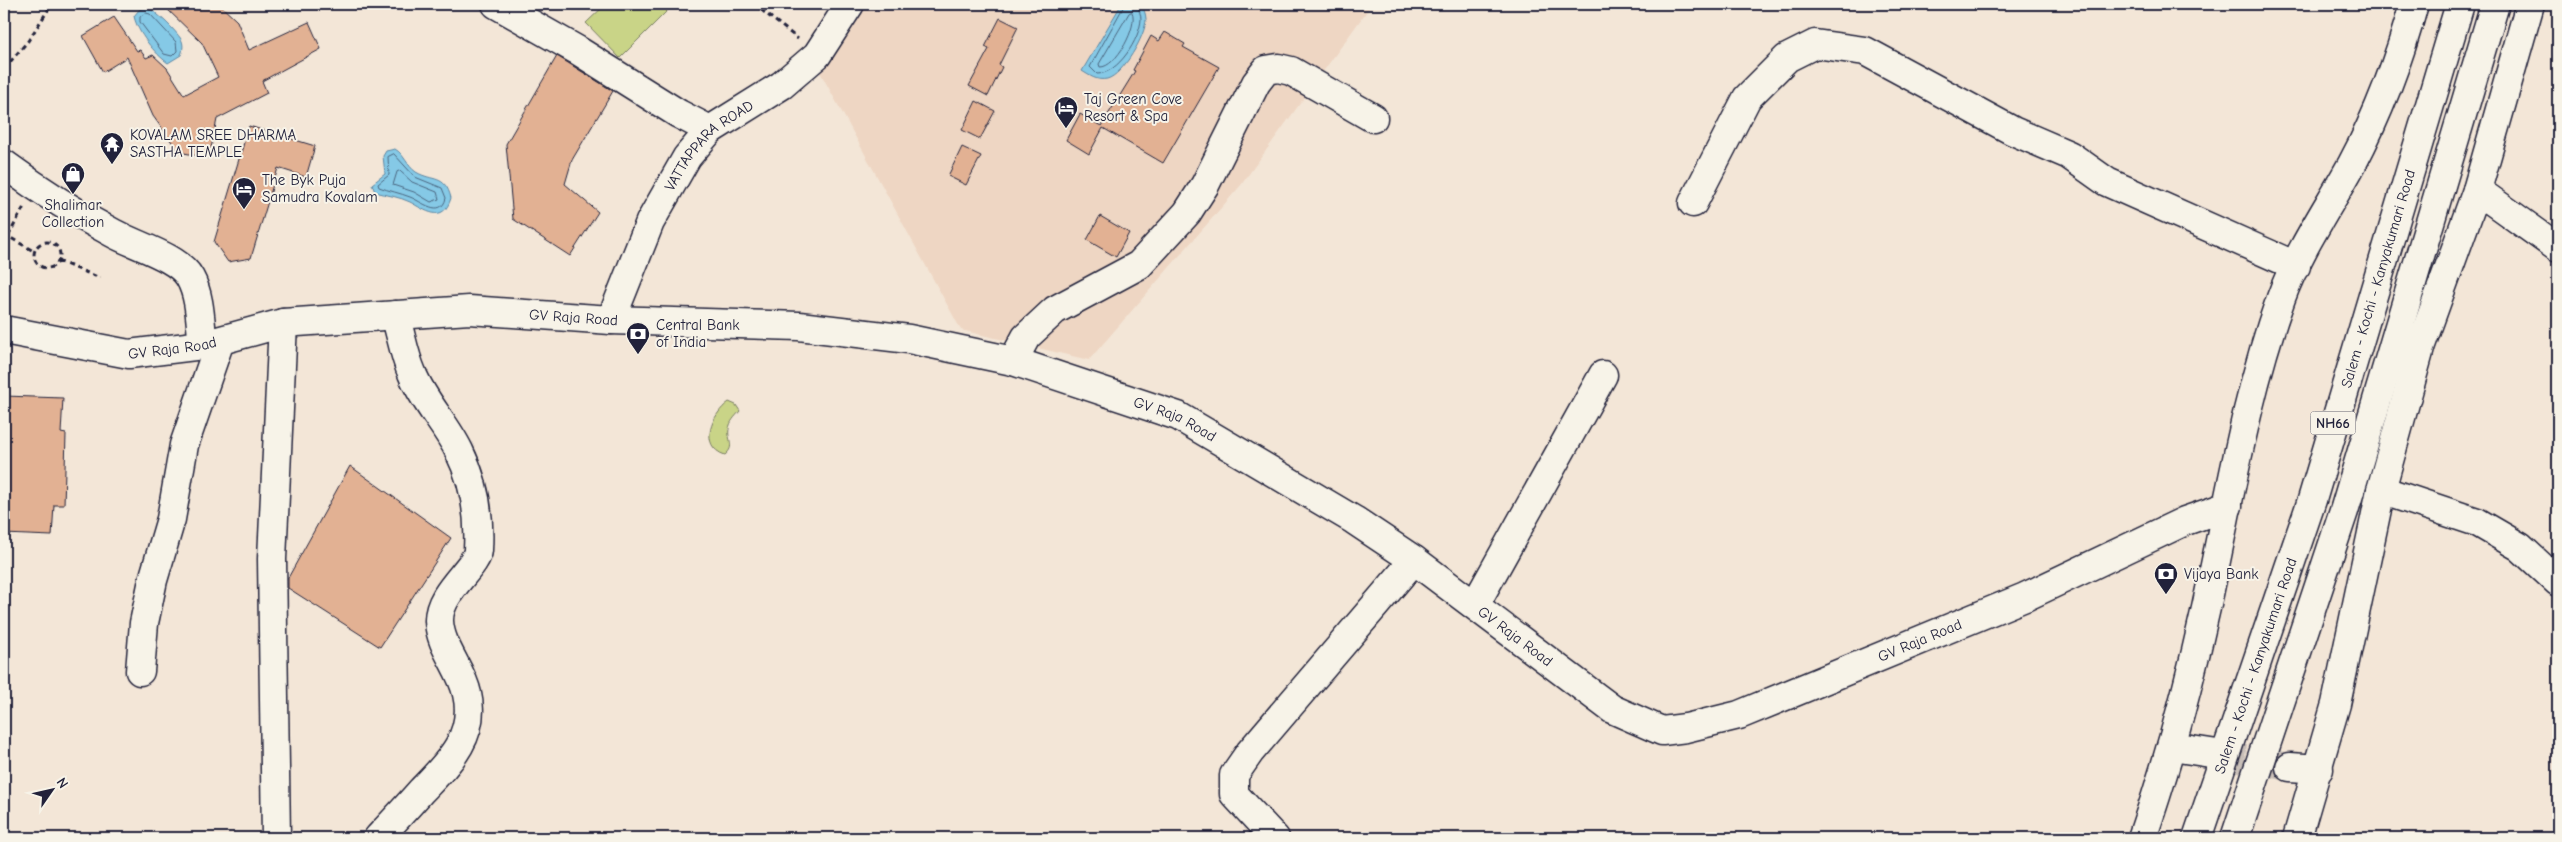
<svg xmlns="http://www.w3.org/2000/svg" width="2562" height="842" font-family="'Comic Neue',sans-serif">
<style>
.built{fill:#eed6c3}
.green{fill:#c9d487;stroke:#767b61}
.water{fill:#85c9e6;stroke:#5d86a2}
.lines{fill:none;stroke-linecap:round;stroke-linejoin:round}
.shore{stroke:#4a657f;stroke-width:1}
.building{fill:#e2b193;stroke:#22223b}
.minor-tunnel{stroke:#c9bfb8;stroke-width:28;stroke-dasharray:28 14;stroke-linecap:butt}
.minor-casing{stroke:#22223b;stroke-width:31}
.highway-casing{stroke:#22223b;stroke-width:31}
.path{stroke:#22223b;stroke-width:3;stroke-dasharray:5 4;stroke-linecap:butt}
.minor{stroke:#f7f3e8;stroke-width:28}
.highway{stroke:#f7f3e8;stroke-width:28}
.labels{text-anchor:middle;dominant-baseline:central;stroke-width:4;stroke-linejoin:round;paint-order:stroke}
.shield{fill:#f7f3e8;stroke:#62616f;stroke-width:1}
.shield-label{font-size:14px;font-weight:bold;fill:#22223b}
.poi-label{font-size:15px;fill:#22223b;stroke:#f7f3e8;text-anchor:start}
.street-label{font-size:15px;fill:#22223b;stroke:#f7f3e8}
</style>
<rect width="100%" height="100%" fill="#f3e6d7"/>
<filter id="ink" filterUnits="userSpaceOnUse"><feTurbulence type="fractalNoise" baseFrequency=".02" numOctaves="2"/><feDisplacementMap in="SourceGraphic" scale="10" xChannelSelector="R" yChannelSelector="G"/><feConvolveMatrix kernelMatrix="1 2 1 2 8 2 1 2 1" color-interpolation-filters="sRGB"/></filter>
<g filter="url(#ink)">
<path class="built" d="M 863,4 L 1372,4 L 1241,185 L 1089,360 L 961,330 L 820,72 Z"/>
<path class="green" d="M 606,4 L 674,4 L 620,58 L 586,23 Z
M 729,402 L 736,405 L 740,411 C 735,417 730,421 729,429 C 727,440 736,446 725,455 C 698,446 712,414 729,402 Z"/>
<path class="water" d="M 1142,4 C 1143,8 1146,14 1146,19 C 1146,35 1123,75 1107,79 C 1097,81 1090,76 1082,71 L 1121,5 Z
M 146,7 C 155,10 176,31 181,39 C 184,44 183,50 181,55 L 168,63 C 155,54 137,32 134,16 L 139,10 Z
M 395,149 C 404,154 407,166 416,172 C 433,182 445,174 451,198 C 443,225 425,210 410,202 C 400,197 386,195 375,192 L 372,184 L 385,174 L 383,156 L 386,151 Z"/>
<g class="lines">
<path class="shore" d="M 1125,4 L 1090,67 L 1097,74 C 1118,74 1140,39 1141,19 C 1141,14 1138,9 1138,4
M 1132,12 C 1139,25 1116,68 1100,67 L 1099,64 L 1129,13 Z
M 146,13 L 150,14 L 176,42 L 177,51 L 172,56 L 164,54 L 140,22 L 140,17 Z
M 394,154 L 415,177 L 442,188 L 446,198 C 441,219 421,201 410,197 C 400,193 389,191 379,187 L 378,184 L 389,175 L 388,157 Z
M 400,171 L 412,182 L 437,192 L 439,199 L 431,202 L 414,192 L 393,185 L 397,172 Z"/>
</g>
<path class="building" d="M 162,4 L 219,4 L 237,21 L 249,50 L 309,22 L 321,49 L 262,81 L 267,93 L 217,119 L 209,158 L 179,152 L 153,116 L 127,57 L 103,72 L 83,36 L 114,17 L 137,51 L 140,50 L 146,58 L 153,55 L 167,68 L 184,95 L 218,77 L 202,43 Z
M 1000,18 L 1018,27 L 999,65 L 1002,67 L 988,96 L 969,86 L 989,49 L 985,47 Z
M 1165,32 L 1185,44 L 1183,47 L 1219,67 L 1163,163 L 1103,128 L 1089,154 L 1066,140 L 1080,114 L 1101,126 L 1135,71 L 1133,70 L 1151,36 L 1159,41 Z
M 557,56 L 613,91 L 572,160 L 565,184 L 598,212 L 570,256 L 513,219 L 506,144 Z
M 976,101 L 995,111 L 980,139 L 962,130 Z
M 249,126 L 315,146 L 306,177 L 278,168 L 251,258 L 228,262 L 214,242 Z
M 962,147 L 981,156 L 966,185 L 948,176 Z
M 1100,216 L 1129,233 L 1116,257 L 1087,240 Z
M 4,396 L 63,398 L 61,433 L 66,434 L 64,505 L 54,505 L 52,536 L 4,534 Z
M 350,466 L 451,538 L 380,647 L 288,588 L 288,578 Z"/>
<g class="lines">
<path class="minor-tunnel" d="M 2217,754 L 2290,767"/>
<g class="minor-casing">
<g id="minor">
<path d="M 496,4 L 577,50 L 679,114 L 710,130"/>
<path d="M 4,164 C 38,189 75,213 113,233 C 134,245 179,257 190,278 C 201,298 200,324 203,345"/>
<path d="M 2477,190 L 2558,248"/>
<path d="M 1693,203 L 1747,98 L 1787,58 L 1815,44 L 1865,51 L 2013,131 L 2069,155 L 2107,182 L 2296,266"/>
<path id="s1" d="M 611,320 L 650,222 L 687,157 L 710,130 L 782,85 L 817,55 L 850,4"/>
<path id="s2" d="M 4,330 L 129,354 L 203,345 L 283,323 L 469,310 L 611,320 L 799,326 L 909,339 L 1013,361 L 1178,416 L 1354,520 L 1414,560 L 1612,709 L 1662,731 L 1686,728 L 1739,715 L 2025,597 L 2185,521 L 2228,506"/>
<path d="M 1013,361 L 1026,337 L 1055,310 L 1139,265 L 1187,213 L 1205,185 L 1256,83 L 1266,70 L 1278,68 L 1291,71 L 1373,118"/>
<path d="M 2381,490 L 2477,522 L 2520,547 L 2558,582"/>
<path d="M 1475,605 L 1603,375"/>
<path d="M 140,671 L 144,623 L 153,580 L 171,519 L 184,445 L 220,341"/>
<path d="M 2172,747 L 2217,754"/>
<path d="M 2290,767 L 2319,769"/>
<path d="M 276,838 L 272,559 L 283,323"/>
<path d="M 378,838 C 392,823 407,807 421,791 C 447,764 477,736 467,694 C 462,669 440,647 439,621 C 438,592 477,567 478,550 C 480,516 474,481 459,451 C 446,424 423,401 412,373 C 404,355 401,334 395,315"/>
<path d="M 1275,838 L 1234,794 L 1234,775 L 1250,752 L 1414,560"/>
<path d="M 2142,838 C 2168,763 2189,685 2206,608 C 2229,503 2245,398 2281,298 C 2298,251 2328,208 2352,164 C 2379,113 2399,60 2414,4"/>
<path d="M 2297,838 L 2336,704 L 2381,490 L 2421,345 L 2477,190 L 2530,4"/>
</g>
</g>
<g class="highway-casing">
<g id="highway">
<path id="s3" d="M 2197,838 L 2312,500 L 2460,4"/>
<path d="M 2235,838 L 2344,511 L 2495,4"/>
</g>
</g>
<path class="path" d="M 754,4 L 798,39
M 4,69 L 28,41 L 52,4
M 4,234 L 35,252
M34 255a13 13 0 1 1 26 0a13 13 0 1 1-26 0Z
M 4,244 L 25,205
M 58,261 L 100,278"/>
<use href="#minor" class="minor"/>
<use href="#highway" class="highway"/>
</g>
</g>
<defs>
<g id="hotel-pin" transform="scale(1.25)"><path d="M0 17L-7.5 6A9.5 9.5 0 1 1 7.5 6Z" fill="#22223b" stroke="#f7f3e8"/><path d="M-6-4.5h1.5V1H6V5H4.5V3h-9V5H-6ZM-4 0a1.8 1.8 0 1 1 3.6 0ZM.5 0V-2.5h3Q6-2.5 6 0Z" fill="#fff"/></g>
<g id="temple-pin" transform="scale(1.25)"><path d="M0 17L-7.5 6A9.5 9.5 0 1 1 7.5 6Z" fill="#22223b" stroke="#f7f3e8"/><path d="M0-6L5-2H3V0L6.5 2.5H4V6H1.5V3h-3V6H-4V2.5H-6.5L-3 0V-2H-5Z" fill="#fff"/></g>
<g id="shop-pin" transform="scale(1.25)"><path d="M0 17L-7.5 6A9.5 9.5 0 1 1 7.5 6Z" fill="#22223b" stroke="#f7f3e8"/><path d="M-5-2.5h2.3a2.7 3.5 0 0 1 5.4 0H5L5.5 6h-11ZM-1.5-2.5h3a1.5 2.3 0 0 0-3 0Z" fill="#fff"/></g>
<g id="bank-pin" transform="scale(1.25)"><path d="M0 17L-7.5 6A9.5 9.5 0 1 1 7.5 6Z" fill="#22223b" stroke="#f7f3e8"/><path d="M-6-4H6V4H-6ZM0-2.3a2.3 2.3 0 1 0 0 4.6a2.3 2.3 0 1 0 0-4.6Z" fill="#fff"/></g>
</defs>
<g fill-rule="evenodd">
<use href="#hotel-pin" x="1066" y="108"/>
<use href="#temple-pin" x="112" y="144"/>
<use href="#shop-pin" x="73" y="174"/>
<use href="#hotel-pin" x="244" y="189"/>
<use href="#bank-pin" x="638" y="334"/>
<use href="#bank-pin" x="2166" y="574"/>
</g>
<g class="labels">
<rect class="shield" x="2310.5" y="411.5" width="45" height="23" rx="4"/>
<g class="shield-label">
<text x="2333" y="423">NH66</text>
</g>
<g class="poi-label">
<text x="1084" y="99">Taj Green Cove<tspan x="1084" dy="17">Resort &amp; Spa</tspan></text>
<text x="130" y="135">KOVALAM SREE DHARMA<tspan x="130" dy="17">SASTHA TEMPLE</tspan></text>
<text x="262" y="180">The Byk Puja<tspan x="262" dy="17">Samudra Kovalam</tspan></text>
<text x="73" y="205" text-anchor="middle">Shalimar<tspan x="73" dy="17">Collection</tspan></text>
<text x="656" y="325">Central Bank<tspan x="656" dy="17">of India</tspan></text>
<text x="2184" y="574">Vijaya Bank</text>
</g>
<g class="street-label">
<text stroke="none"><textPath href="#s1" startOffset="204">VATTAPPARA ROAD</textPath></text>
<text stroke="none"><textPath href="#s3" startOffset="588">Salem - Kochi - Kanyakumari Road</textPath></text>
<text stroke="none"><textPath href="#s2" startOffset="576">GV Raja Road</textPath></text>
<text stroke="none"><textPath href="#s2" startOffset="171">GV Raja Road</textPath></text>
<text stroke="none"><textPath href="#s2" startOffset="1191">GV Raja Road</textPath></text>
<text stroke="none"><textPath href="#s2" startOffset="1596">GV Raja Road</textPath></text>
<text stroke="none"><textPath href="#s2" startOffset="2046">GV Raja Road</textPath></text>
<text stroke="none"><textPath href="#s3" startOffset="182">Salem - Kochi - Kanyakumari Road</textPath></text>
</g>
</g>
<rect width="2562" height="842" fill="none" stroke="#f7f3e8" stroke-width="20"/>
<rect x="10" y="10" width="2542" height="822" fill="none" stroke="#22223b" stroke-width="2" filter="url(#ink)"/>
<g transform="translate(52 790) rotate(56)" stroke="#f7f3e8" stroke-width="4" paint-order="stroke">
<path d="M0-4L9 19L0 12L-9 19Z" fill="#22223b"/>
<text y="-8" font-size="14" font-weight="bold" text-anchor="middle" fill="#22223b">N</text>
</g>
</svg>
